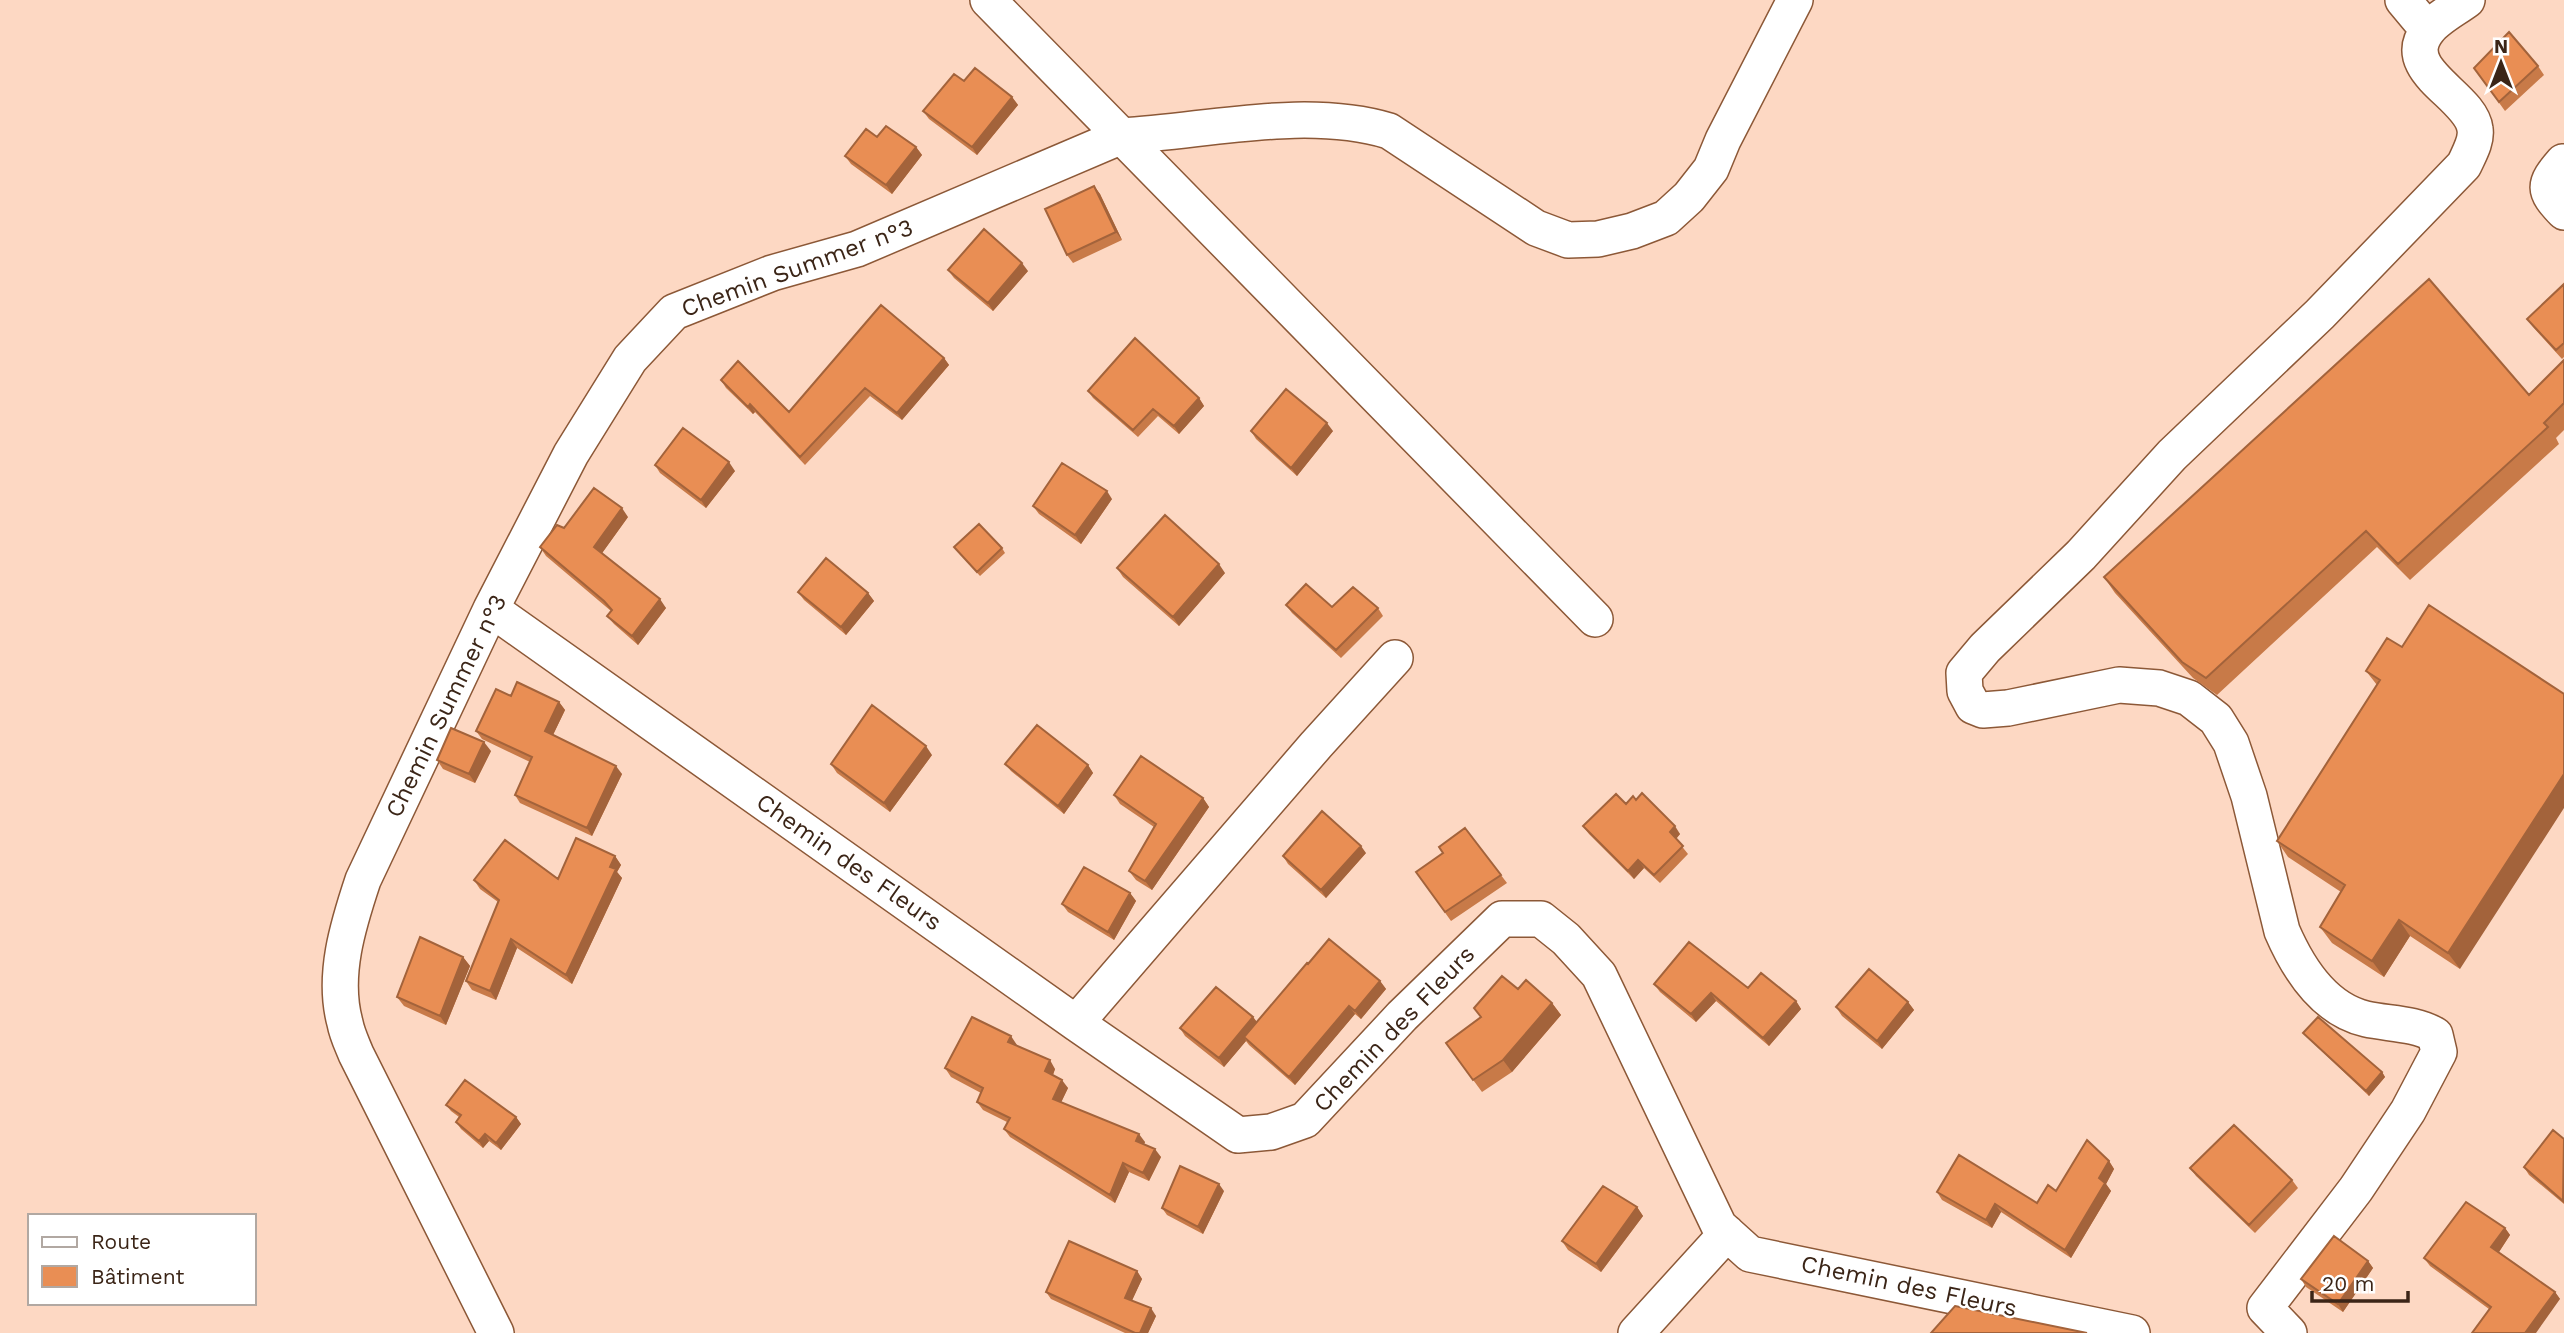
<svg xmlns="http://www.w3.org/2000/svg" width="2564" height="1333" font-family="'Work Sans',sans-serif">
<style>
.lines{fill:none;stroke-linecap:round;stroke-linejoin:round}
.minor-casing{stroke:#8c5837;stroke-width:38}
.minor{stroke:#fff;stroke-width:35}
.wall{fill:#c87a48}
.shaded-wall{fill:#a3633b}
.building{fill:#e98e54;stroke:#a3633b;stroke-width:2}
.labels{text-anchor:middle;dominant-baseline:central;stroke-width:5;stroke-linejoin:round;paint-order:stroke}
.street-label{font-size:24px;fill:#3b2517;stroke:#fff}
</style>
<rect width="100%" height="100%" fill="#fdd8c3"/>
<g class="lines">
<g class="minor-casing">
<path id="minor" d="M 988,0 L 1595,619
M 2403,0 L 2428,30
M 2563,162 C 2543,185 2543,190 2564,212
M 491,609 L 1076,1023 L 1238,1135 L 1271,1132 L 1305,1120 L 1402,1016 L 1502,919 L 1541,919 L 1566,939 L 1599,975 L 1719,1226 L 1750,1254 L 2132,1333
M 1076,1023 L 1316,745 L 1395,658
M 496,1333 L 356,1054 C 352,1044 347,1034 345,1023 C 332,976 348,925 363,880 L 491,609 L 571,454 L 630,359 L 674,312 L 772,273 L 857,249 L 1122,136 C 1208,131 1306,106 1389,131 L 1536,228 L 1568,240 L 1598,239 L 1632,231 L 1666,218 L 1689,197 L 1711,169 L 1723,140 L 1795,0
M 1636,1333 L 1727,1233
M 2289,1333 L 2265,1308 L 2356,1189 L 2408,1111 L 2439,1052 L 2435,1035 C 2415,1023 2389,1024 2366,1019 C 2323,1009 2298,968 2282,931 L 2249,796 L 2231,743 L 2216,719 L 2189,698 L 2159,688 L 2119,685 L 2008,708 L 1983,710 L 1973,706 L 1965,691 L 1964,673 L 1985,648 L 2081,555 L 2172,455 L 2320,314 L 2464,165 C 2469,154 2477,141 2475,129 C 2471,95 2396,71 2428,30 C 2437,18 2455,9 2467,0"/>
</g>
<use href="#minor" class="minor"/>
</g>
<path class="wall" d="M 2538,66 L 2544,75 L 2505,111 L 2474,68 Z
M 964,81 L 1012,97 L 1018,105 L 977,155 L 929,119 L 923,111 Z
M 877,137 L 916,147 L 922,155 L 892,194 L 851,164 L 845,156 Z
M 1094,186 L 1100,194 L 1122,240 L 1073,263 L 1067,255 Z
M 948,270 L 1028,271 L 993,311 L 954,278 Z
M 2564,284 L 2564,357 L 2562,359 L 2533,327 L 2527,319 Z
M 944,358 L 949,365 L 902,420 L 870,396 L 805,465 L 755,412 L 753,414 L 726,388 L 721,380 L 789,412 Z
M 2564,360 L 2564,430 L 2556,438 L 2559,444 L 2410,580 L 2377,547 L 2217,695 L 2193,678 L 2115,593 L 2104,577 L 2529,395 Z
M 1088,391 L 1199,398 L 1204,406 L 1179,434 L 1158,416 L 1138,437 L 1093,398 Z
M 1251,431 L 1333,431 L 1297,476 L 1256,439 Z
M 655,465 L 735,471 L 706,508 L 660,473 Z
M 1112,499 L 1081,544 L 1039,514 L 1033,506 Z
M 628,517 L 602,553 L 666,608 L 638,645 L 614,624 L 607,616 L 611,611 L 546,556 L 540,547 L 564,528 Z
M 954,547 L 1002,548 L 1005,553 L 980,576 Z
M 1117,568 L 1225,573 L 1179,626 L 1123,577 Z
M 798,592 L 868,593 L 874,601 L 846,635 L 804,600 Z
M 1286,605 L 1378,608 L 1383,616 L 1341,658 L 1292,613 Z
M 2387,638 L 2460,969 L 2410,936 L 2384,977 L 2332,943 L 2320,927 L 2341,892 L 2288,857 L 2277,841 L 2377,685 L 2366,671 Z
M 511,696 L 559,702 L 565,710 L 553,735 L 622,774 L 592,836 L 520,803 L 515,795 L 530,762 L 482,739 L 476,731 Z
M 491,751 L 475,783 L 443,769 L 437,760 Z
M 932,755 L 890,812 L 837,773 L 831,764 Z
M 1005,764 L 1088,765 L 1093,773 L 1064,814 L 1011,771 Z
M 1114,795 L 1203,798 L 1209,807 L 1152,890 L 1136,880 L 1129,871 L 1154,827 L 1120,804 Z
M 1636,800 L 1680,834 L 1676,839 L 1688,854 L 1660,883 L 1644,868 L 1634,879 L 1589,834 L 1583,826 Z
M 1465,828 L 1507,883 L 1451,921 L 1416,872 L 1443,853 Z
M 1366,853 L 1326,898 L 1288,864 L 1283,856 Z
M 615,856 L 621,865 L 617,872 L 622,878 L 572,984 L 517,948 L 496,1000 L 472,990 L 466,981 L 498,902 L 480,889 L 474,880 L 558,879 Z
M 1130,893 L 1136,901 L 1114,940 L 1068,912 L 1062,904 Z
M 463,957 L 470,966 L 446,1025 L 404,1006 L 397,997 Z
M 1308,964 L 1380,981 L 1386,989 L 1361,1019 L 1355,1014 L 1295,1085 L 1249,1045 L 1246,1041 L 1224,1067 L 1185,1036 L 1180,1028 L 1253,1017 L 1257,1022 Z
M 1654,984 L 1748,988 L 1796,1001 L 1801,1009 L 1769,1046 L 1716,1001 L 1696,1022 L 1660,992 Z
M 1518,989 L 1552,1003 L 1561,1015 L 1512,1072 L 1482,1092 L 1446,1043 Z
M 1908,1002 L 1914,1010 L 1882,1049 L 1842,1016 L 1836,1007 Z
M 2303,1033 L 2382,1072 L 2385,1077 L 2369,1096 L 2307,1037 Z
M 1017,1045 L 1016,1046 L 1055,1069 L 1053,1075 L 1068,1088 L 1061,1102 L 1145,1142 L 1144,1144 L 1161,1157 L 1149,1181 L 1129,1172 L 1115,1203 L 1010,1137 L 1004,1129 L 1007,1122 L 983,1110 L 977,1102 L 981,1093 L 951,1077 L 945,1068 Z
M 446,1105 L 516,1117 L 521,1124 L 501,1150 L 489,1141 L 483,1148 L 461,1129 L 456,1122 L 459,1117 L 451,1111 Z
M 2564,1139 L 2564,1204 L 2529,1175 L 2524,1167 Z
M 2109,1161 L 2114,1169 L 2106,1184 L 2111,1191 L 2071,1258 L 2001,1212 L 1992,1228 L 1942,1200 L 1937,1192 L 2037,1203 L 2056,1191 Z
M 2190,1168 L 2292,1180 L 2298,1188 L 2255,1233 L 2196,1176 Z
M 1224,1191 L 1203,1234 L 1167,1215 L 1162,1208 Z
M 1637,1207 L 1643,1216 L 1601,1272 L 1568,1250 L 1562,1241 Z
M 2505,1228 L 2510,1235 L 2499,1252 L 2555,1292 L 2560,1299 L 2489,1309 L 2430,1266 L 2424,1258 Z
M 2368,1261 L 2373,1268 L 2343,1312 L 2306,1287 L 2301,1279 Z
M 1137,1271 L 1142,1279 L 1132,1300 L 1156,1316 L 1148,1333 L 1125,1333 L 1051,1299 L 1046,1292 Z"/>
<path class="shaded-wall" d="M 1012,97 L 1018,105 L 977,155 L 972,147 Z
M 916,147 L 922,155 L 892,194 L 886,185 Z
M 1094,186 L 1100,194 L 1122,240 L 1116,232 Z
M 1022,263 L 1028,271 L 993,311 L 988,303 Z
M 944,358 L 949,365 L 902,420 L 897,413 Z
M 1199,398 L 1204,406 L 1179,434 L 1174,426 Z
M 750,404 L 755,412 L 753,414 L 748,407 Z
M 1327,423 L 1333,431 L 1297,476 L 1291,468 Z
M 729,462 L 735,471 L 706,508 L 701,500 Z
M 1107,491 L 1112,499 L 1081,544 L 1075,535 Z
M 622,508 L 628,517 L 600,556 L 594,547 Z
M 1219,564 L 1225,573 L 1179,626 L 1173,617 Z
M 868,593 L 874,601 L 846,635 L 841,627 Z
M 660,599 L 666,608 L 638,645 L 632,636 Z
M 559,702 L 565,710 L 551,739 L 545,731 Z
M 484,742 L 491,751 L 475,783 L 469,774 Z
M 926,746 L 932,755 L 890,812 L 884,803 Z
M 1088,765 L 1093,773 L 1064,814 L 1058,806 Z
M 616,766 L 622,774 L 592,836 L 587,828 Z
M 2564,774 L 2564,808 L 2460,969 L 2448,953 Z
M 1203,798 L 1209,807 L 1152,890 L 1145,881 Z
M 1675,826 L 1680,834 L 1675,840 L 1670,832 Z
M 1361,846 L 1366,853 L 1326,898 L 1321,890 Z
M 615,856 L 621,865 L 617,872 L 622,878 L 572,984 L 566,975 Z
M 1638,860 L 1644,868 L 1634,879 L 1628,871 Z
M 1130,893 L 1136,901 L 1114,940 L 1108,932 Z
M 2399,920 L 2410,936 L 2384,977 L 2372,961 Z
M 511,939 L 517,948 L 496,1000 L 490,991 Z
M 463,957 L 470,966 L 446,1025 L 440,1016 Z
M 1380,981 L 1386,989 L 1361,1019 L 1355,1011 Z
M 1711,993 L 1716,1001 L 1696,1022 L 1691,1014 Z
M 1796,1001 L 1801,1009 L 1769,1046 L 1763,1038 Z
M 1908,1002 L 1914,1010 L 1882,1049 L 1877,1041 Z
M 1552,1003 L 1561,1015 L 1512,1072 L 1503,1060 Z
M 1349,1006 L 1355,1014 L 1295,1085 L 1289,1077 Z
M 1253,1017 L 1259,1025 L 1244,1037 L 1246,1041 L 1224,1067 L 1219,1058 Z
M 1011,1036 L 1017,1045 L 1014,1051 L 1008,1042 Z
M 1050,1060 L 1055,1069 L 1051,1080 L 1045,1071 Z
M 2382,1072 L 2385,1077 L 2369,1096 L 2366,1091 Z
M 1062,1080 L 1068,1088 L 1059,1107 L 1053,1099 Z
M 516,1117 L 521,1124 L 501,1150 L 496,1143 Z
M 485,1134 L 489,1141 L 483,1148 L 479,1141 Z
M 1139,1134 L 1145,1142 L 1142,1149 L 1136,1141 Z
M 1155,1149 L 1161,1157 L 1149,1181 L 1143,1173 Z
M 2109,1161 L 2114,1169 L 2106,1184 L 2111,1191 L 2071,1258 L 2065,1250 L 2099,1178 Z
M 1123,1163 L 1129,1172 L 1115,1203 L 1110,1195 Z
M 1219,1184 L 1224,1191 L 1203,1234 L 1198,1227 Z
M 1995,1204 L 2001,1212 L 1992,1228 L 1986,1220 Z
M 1637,1207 L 1643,1216 L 1601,1272 L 1596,1264 Z
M 2505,1228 L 2510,1235 L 2497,1255 L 2491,1247 Z
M 2368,1261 L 2373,1268 L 2343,1312 L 2338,1304 Z
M 1137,1271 L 1142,1279 L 1130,1305 L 1125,1298 Z
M 2555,1292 L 2560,1299 L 2536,1333 L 2525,1333 Z
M 1151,1308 L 1156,1316 L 1148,1333 L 1140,1333 Z"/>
<path class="building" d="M 2509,32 L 2538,66 L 2499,102 L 2474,68 Z
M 975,68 L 1012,97 L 972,147 L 923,111 L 954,74 L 964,81 Z
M 886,126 L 916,147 L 886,185 L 845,156 L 866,129 L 877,137 Z
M 1094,186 L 1116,232 L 1067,255 L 1045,209 Z
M 984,229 L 1022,263 L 988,303 L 948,270 Z
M 2429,279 L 2529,395 L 2564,360 L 2564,403 L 2544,423 L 2548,427 L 2398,564 L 2366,531 L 2206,678 L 2182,662 L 2104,577 Z
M 2564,284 L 2564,343 L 2556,350 L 2527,319 Z
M 881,305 L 944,358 L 897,413 L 865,388 L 800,457 L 750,404 L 748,407 L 721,380 L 738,361 L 789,412 Z
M 1135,338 L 1199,398 L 1174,426 L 1153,409 L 1133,430 L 1088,391 Z
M 1286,389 L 1327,423 L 1291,468 L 1251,431 Z
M 683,428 L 729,462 L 701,500 L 655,465 Z
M 1062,463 L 1107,491 L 1075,535 L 1033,506 Z
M 594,488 L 622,508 L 594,547 L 660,599 L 632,636 L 607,616 L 612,610 L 604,601 L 540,547 L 557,525 L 564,528 Z
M 1165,515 L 1219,564 L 1173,617 L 1117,568 Z
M 979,524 L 1002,548 L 977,572 L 954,547 Z
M 826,558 L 868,593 L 841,627 L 798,592 Z
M 1306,584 L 1332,607 L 1353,587 L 1378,608 L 1336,650 L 1286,605 Z
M 2429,605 L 2564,694 L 2564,774 L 2448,953 L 2399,920 L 2372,961 L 2320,927 L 2345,885 L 2277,841 L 2380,680 L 2366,671 L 2387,638 L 2402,647 Z
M 517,682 L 559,702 L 545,731 L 616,766 L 587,828 L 515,795 L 532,757 L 476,731 L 496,689 L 511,696 Z
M 872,705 L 926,746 L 884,803 L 831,764 Z
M 1037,725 L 1088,765 L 1058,806 L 1005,764 Z
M 451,728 L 484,742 L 469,774 L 437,760 Z
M 1141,756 L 1203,798 L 1145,881 L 1129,871 L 1156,824 L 1114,795 Z
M 1642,793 L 1675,826 L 1670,832 L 1683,846 L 1654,875 L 1638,860 L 1628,871 L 1583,826 L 1616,794 L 1626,804 L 1633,796 L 1636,800 Z
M 1322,811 L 1361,846 L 1321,890 L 1283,856 Z
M 1465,828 L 1501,875 L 1445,912 L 1416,872 L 1443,853 L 1439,847 Z
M 576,838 L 615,856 L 610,867 L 616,869 L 566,975 L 511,939 L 490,991 L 466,981 L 499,900 L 474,880 L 505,840 L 558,879 Z
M 1084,867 L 1130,893 L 1108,932 L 1062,904 Z
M 420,937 L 463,957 L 440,1016 L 397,997 Z
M 1329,939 L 1380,981 L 1355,1011 L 1349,1006 L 1289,1077 L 1244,1037 L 1307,963 L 1308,964 Z
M 1689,942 L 1748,988 L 1761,973 L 1796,1001 L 1763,1038 L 1711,993 L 1691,1014 L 1654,984 Z
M 1869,969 L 1908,1002 L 1877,1041 L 1836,1007 Z
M 1502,976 L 1518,989 L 1526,980 L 1552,1003 L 1503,1060 L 1473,1080 L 1446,1043 L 1481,1017 L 1474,1008 Z
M 1216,987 L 1253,1017 L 1219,1058 L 1180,1028 Z
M 972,1017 L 1011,1036 L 1008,1042 L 1050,1060 L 1045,1071 L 1062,1080 L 1053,1099 L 1139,1134 L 1136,1141 L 1155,1149 L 1143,1173 L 1123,1163 L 1110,1195 L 1004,1129 L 1010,1118 L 977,1102 L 983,1088 L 945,1068 Z
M 2318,1017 L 2382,1072 L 2366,1091 L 2303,1033 Z
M 465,1080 L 516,1117 L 496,1143 L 485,1134 L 479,1141 L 456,1122 L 461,1115 L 446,1105 Z
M 2234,1125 L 2292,1180 L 2249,1225 L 2190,1168 Z
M 2553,1130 L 2564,1139 L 2563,1201 L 2524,1167 Z
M 2087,1140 L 2109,1161 L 2099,1178 L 2105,1183 L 2065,1250 L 1995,1204 L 1986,1220 L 1937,1192 L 1959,1155 L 2037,1203 L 2048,1185 L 2056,1191 Z
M 1180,1166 L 1219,1184 L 1198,1227 L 1162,1208 Z
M 1603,1186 L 1637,1207 L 1596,1264 L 1562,1241 Z
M 2466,1202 L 2505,1228 L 2491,1247 L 2555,1292 L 2525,1333 L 2472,1333 L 2491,1307 L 2424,1258 Z
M 2334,1236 L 2368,1261 L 2338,1304 L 2301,1279 Z
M 1069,1241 L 1137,1271 L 1125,1298 L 1151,1308 L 1140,1333 L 1135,1333 L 1046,1292 Z
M 1955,1306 L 2087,1333 L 1931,1333 Z"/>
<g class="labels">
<g class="street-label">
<text transform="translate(797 268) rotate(-20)">Chemin Summer n°3</text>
<text transform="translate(446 706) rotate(-64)">Chemin Summer n°3</text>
<text transform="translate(849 862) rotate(35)">Chemin des Fleurs</text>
<text transform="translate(1394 1029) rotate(-46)">Chemin des Fleurs</text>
<text transform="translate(1909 1286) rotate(12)">Chemin des Fleurs</text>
</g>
</g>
<rect x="28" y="1214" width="228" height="91" fill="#ffffff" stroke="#b1a8a2" stroke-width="2"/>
<rect x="42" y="1237" width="35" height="10" fill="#ffffff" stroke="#b1a8a2" stroke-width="2"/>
<text x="91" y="1249" font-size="21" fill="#3b2517">Route</text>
<rect x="42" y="1266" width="35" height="21" fill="#e98e54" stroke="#b1a8a2" stroke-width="2"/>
<text x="91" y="1284" font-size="21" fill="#3b2517">Bâtiment</text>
<g transform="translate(2501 63)" stroke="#ffffff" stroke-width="5" paint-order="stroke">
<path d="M0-5L12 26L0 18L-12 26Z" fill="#3b2517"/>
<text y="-10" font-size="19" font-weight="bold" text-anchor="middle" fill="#3b2517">N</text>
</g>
<path d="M2312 1291v10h96v-10" fill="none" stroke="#3b2517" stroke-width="3.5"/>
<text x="2322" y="1291" font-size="21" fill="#3b2517" stroke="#ffffff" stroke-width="5" paint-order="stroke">20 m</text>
</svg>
